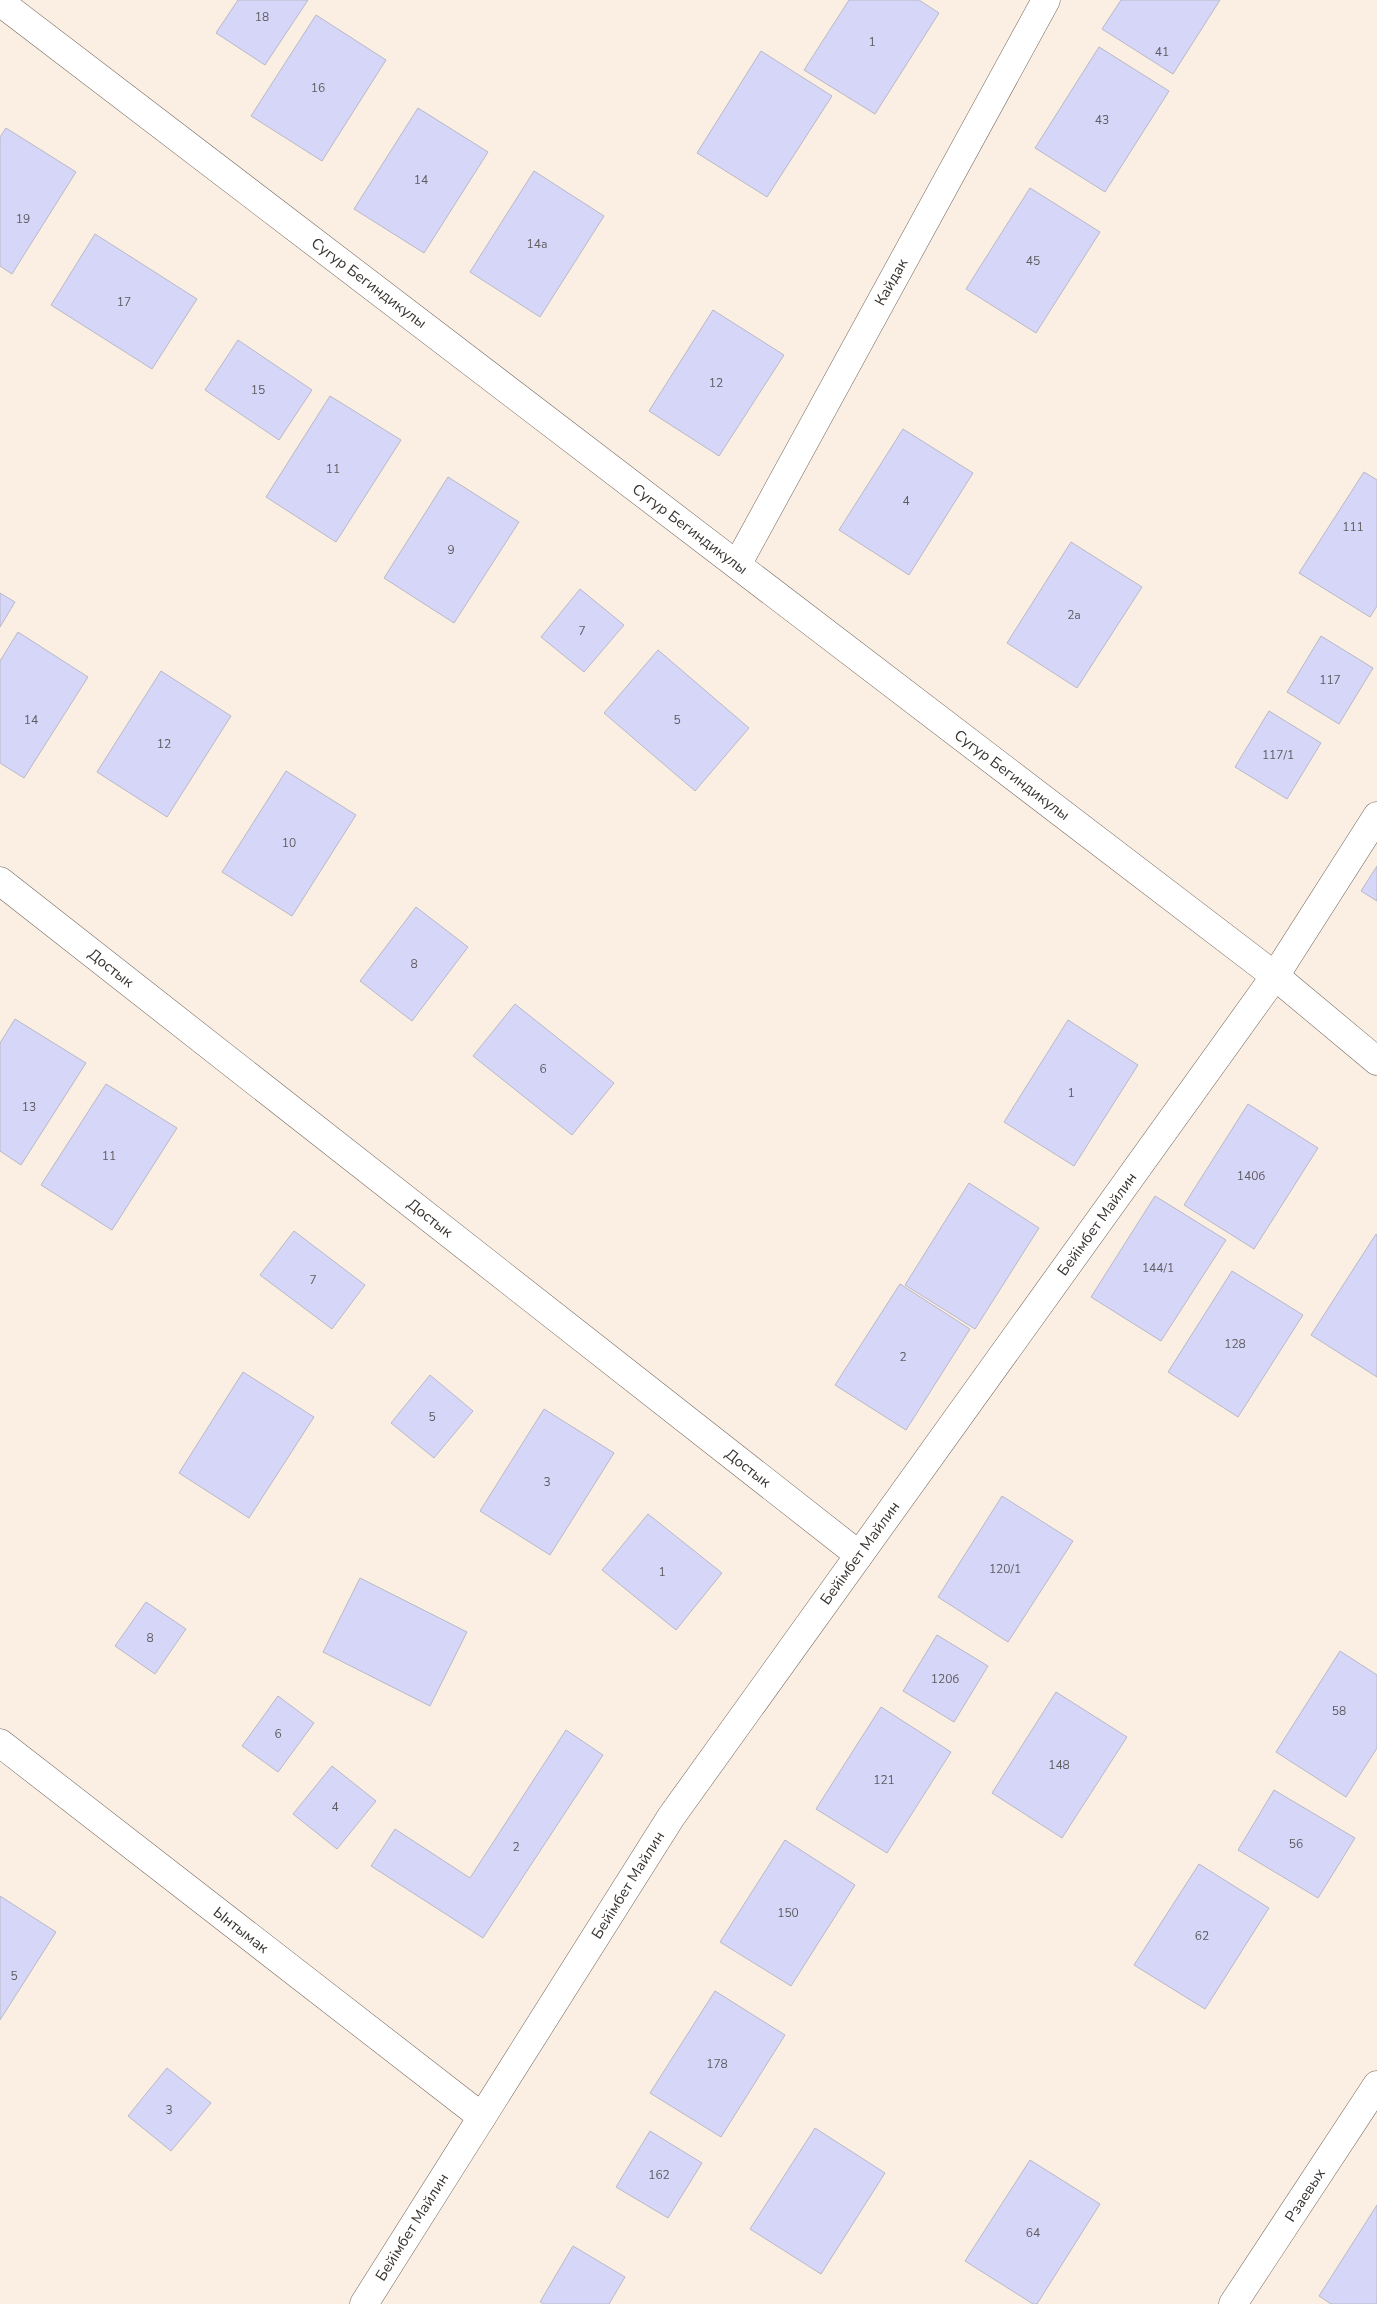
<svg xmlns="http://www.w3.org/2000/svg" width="1377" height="2304" font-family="'Nunito Sans',sans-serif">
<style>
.building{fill:#d6d7f8;stroke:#b8b8c7}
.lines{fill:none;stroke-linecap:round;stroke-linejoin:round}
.street-casing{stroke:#71665c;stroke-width:29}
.secondary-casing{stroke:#71665c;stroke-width:29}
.street{stroke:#fff;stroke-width:28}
.secondary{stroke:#fff;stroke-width:28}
.labels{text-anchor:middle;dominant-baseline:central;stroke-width:4;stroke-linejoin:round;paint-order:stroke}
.number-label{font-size:12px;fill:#605c61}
.street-label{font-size:15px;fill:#38332f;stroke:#fff}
</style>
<rect width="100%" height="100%" fill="#fbeee3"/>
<path class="building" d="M 238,0 L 308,0 L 265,65 L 216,33 Z
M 849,0 L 919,0 L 939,13 L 875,114 L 804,70 Z
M 1121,0 L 1220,0 L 1173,74 L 1102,29 Z
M 316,15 L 386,60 L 322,161 L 251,116 Z
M 1099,47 L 1169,91 L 1105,192 L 1035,148 Z
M 761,51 L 832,96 L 767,197 L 697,153 Z
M 418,108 L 488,152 L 424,253 L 354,209 Z
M 6,128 L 76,172 L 12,274 L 0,266 L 0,137 Z
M 534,171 L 604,216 L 540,317 L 470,272 Z
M 1030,188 L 1100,232 L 1036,333 L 966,289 Z
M 95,234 L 197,299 L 152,369 L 51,305 Z
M 713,310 L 784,355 L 719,456 L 649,411 Z
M 238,340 L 312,390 L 279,440 L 205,390 Z
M 330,396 L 401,440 L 336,542 L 266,497 Z
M 903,429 L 973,473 L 909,575 L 839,530 Z
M 1364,472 L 1377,480 L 1377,606 L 1370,617 L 1299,573 Z
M 448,477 L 519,522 L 454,623 L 384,578 Z
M 1071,542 L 1142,587 L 1077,688 L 1007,643 Z
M 580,589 L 624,625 L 584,672 L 541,637 Z
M 0,593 L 15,602 L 0,627 Z
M 18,632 L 88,677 L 24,778 L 0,763 L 0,661 Z
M 1321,636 L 1373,668 L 1339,724 L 1287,692 Z
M 658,650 L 749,728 L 695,791 L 604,713 Z
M 161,671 L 231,716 L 167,817 L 97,772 Z
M 1269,711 L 1321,743 L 1287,799 L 1235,767 Z
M 286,771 L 356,815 L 292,916 L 222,872 Z
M 1377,866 L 1377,901 L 1361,891 Z
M 416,907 L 468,947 L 412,1021 L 360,981 Z
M 515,1004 L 614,1083 L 572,1135 L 473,1056 Z
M 15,1019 L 86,1063 L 21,1165 L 0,1151 L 0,1043 Z
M 1068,1020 L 1138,1065 L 1074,1166 L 1004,1122 Z
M 106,1084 L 177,1128 L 112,1230 L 41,1185 Z
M 1248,1104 L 1318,1148 L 1254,1249 L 1184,1205 Z
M 969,1183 L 1039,1228 L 975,1329 L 905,1285 Z
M 1155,1196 L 1226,1240 L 1161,1341 L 1091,1297 Z
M 294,1231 L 365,1285 L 332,1329 L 260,1275 Z
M 1376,1234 L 1377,1235 L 1377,1377 L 1311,1335 Z
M 1232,1271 L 1303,1315 L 1238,1417 L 1168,1372 Z
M 900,1284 L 970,1329 L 906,1430 L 835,1385 Z
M 243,1372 L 314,1417 L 249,1518 L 179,1473 Z
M 430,1375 L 473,1411 L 434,1458 L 391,1423 Z
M 544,1409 L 614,1453 L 550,1555 L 480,1511 Z
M 1002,1496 L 1073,1541 L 1008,1642 L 938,1597 Z
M 648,1514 L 722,1573 L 676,1630 L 602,1570 Z
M 360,1578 L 467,1632 L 430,1706 L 323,1652 Z
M 146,1602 L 186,1629 L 155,1674 L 115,1646 Z
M 937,1635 L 988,1666 L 954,1722 L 903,1691 Z
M 1340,1651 L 1377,1675 L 1377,1748 L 1346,1797 L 1276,1752 Z
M 1056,1692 L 1127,1737 L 1062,1838 L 992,1793 Z
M 278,1696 L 314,1723 L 278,1772 L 242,1746 Z
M 881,1707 L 951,1752 L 887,1853 L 816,1809 Z
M 566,1730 L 603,1755 L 483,1938 L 371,1866 L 395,1829 L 470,1878 Z
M 332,1766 L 376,1801 L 337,1849 L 293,1814 Z
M 1274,1790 L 1355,1838 L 1318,1898 L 1238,1850 Z
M 785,1840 L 855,1885 L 791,1986 L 720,1942 Z
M 1199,1864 L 1269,1908 L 1205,2009 L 1134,1965 Z
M 0,1896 L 56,1932 L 0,2020 Z
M 715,1991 L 785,2035 L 721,2137 L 650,2093 Z
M 167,2068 L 211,2103 L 171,2151 L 128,2116 Z
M 815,2128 L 885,2173 L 821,2274 L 750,2229 Z
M 650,2131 L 702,2163 L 668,2218 L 616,2187 Z
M 1030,2160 L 1100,2204 L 1037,2304 L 1033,2304 L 965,2261 Z
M 1377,2205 L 1377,2304 L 1331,2304 L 1319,2296 Z
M 573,2246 L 625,2277 L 609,2304 L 544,2304 L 540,2302 Z"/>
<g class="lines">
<g class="street-casing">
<path id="street" d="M 0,2 L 1275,976 L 1377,1061
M 737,565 L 1046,0
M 0,881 L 859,1555
M 0,1743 L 482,2117
M 1233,2304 L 1377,2085"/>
</g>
<g class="secondary-casing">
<path id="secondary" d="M 364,2304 L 671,1817 L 1275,976 L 1377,816"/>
</g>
<use href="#street" class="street"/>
<use href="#secondary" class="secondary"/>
</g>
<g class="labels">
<g class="number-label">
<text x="262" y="17">18</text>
<text x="872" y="42">1</text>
<text x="1162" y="52">41</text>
<text x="318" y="88">16</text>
<text x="1102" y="120">43</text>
<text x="421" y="180">14</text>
<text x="23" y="219">19</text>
<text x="537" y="244">14а</text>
<text x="1033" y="261">45</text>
<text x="124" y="302">17</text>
<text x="716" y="383">12</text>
<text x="258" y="390">15</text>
<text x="333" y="469">11</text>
<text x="906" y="501">4</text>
<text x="1353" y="527">111</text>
<text x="451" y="550">9</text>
<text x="1074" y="615">2а</text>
<text x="582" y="631">7</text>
<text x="1330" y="680">117</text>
<text x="31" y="720">14</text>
<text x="677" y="720">5</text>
<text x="164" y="744">12</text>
<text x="1278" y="755">117/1</text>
<text x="289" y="843">10</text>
<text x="414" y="964">8</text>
<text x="543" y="1069">6</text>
<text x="1071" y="1093">1</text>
<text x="29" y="1107">13</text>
<text x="109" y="1156">11</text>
<text x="1251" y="1176">140б</text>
<text x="1158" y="1268">144/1</text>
<text x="313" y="1280">7</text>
<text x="1235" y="1344">128</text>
<text x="903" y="1357">2</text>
<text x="432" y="1417">5</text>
<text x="547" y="1482">3</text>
<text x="1005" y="1569">120/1</text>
<text x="662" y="1572">1</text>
<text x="150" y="1638">8</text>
<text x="945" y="1679">120б</text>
<text x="1339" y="1711">58</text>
<text x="278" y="1734">6</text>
<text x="1059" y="1765">148</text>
<text x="884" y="1780">121</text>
<text x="335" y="1807">4</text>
<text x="1296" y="1844">56</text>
<text x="516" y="1847">2</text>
<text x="788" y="1913">150</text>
<text x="1202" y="1936">62</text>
<text x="14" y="1976">5</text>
<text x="717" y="2064">178</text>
<text x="169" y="2110">3</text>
<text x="659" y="2175">162</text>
<text x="1033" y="2233">64</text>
</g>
<g class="street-label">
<text transform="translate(891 282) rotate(-61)">Кайдак</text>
<text transform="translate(369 283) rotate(37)">Сугур Бегиндикулы</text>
<text transform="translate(690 529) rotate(37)">Сугур Бегиндикулы</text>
<text transform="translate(1012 775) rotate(37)">Сугур Бегиндикулы</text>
<text transform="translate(111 968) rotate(38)">Достык</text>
<text transform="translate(430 1218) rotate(38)">Достык</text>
<text transform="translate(1097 1224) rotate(-54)">Бейімбет Майлин</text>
<text transform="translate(748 1468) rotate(38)">Достык</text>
<text transform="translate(860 1553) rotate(-54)">Бейімбет Майлин</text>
<text transform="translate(628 1885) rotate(-58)">Бейімбет Майлин</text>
<text transform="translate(241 1930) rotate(38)">Ынтымак</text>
<text transform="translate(1305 2195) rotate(-57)">Рзаевых</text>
<text transform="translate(412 2227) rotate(-58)">Бейімбет Майлин</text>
</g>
</g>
</svg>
